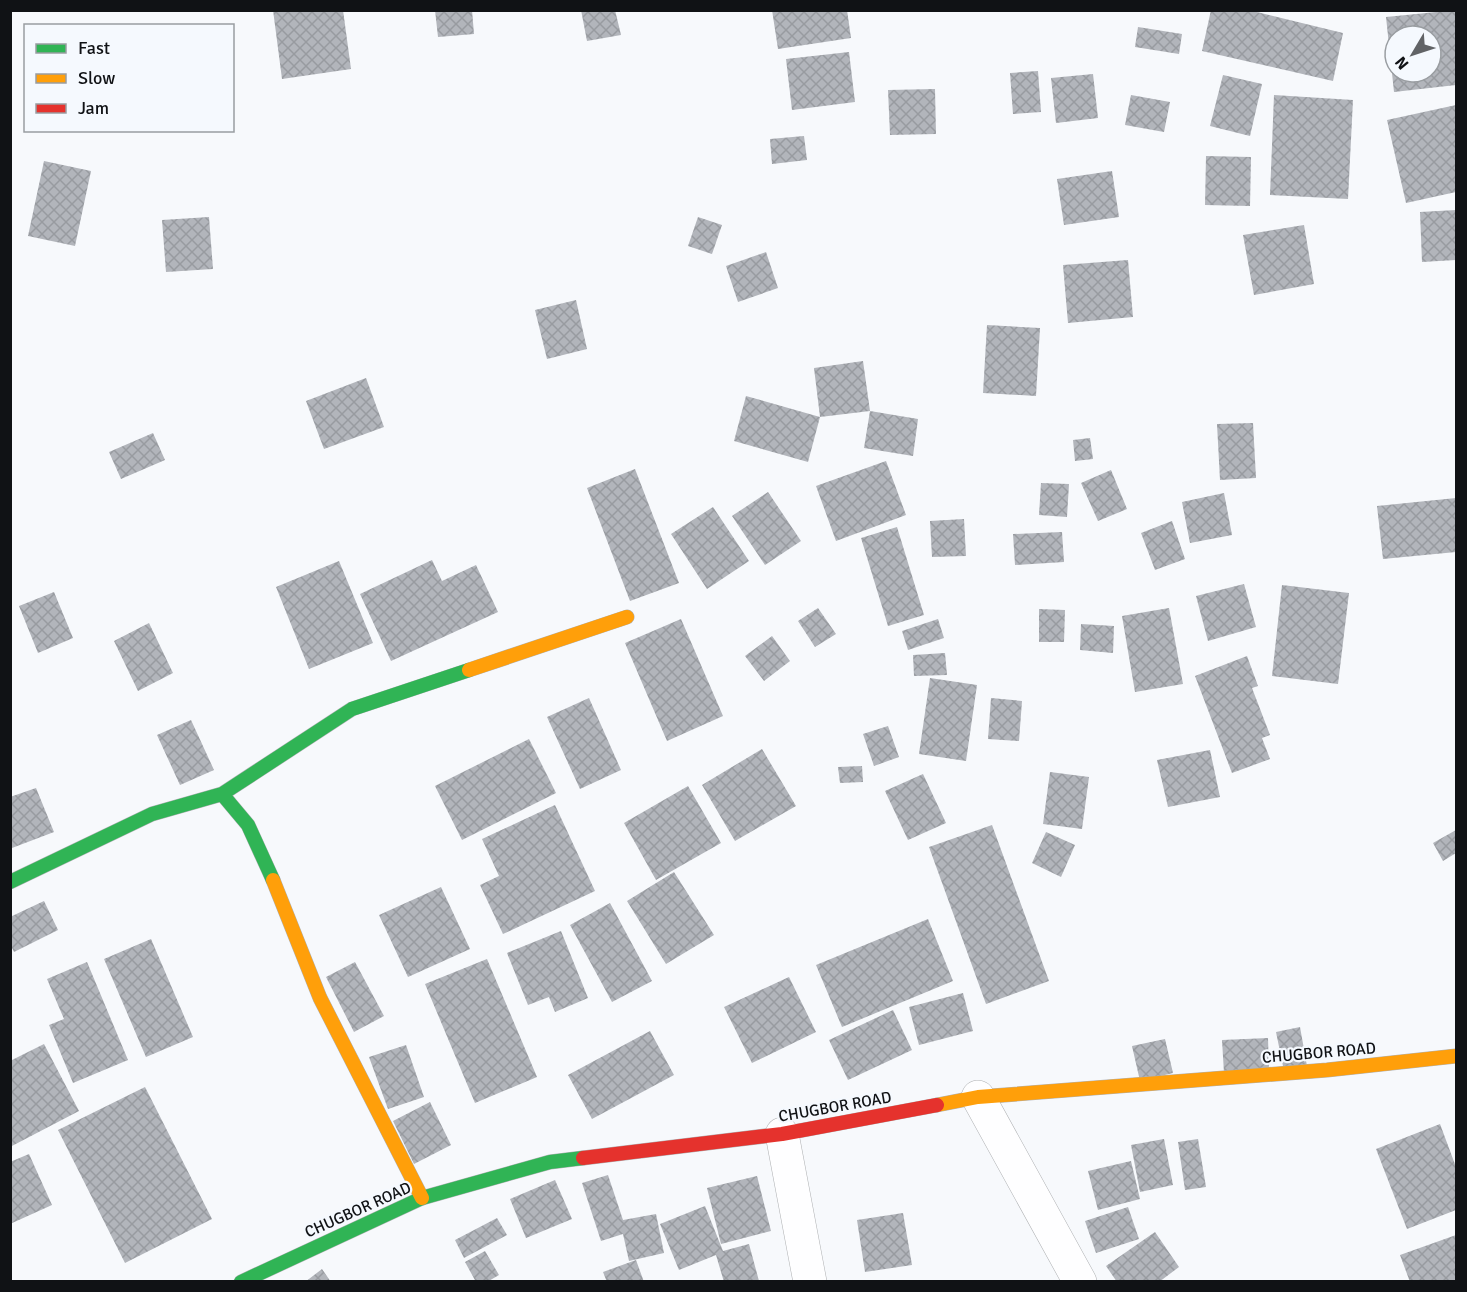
<svg xmlns="http://www.w3.org/2000/svg" width="1467" height="1292" font-family="Signika,sans-serif">
<style>
.building{fill:url(#building-cross-hatch);fill-rule:evenodd}
.lines{fill:none;stroke-linecap:round;stroke-linejoin:round}
.street-casing{stroke:#afb1b3;stroke-width:34}
.fast-casing{stroke:#afb1b3;stroke-width:15}
.slow-casing{stroke:#afb1b3;stroke-width:15}
.jam-casing{stroke:#afb1b3;stroke-width:15}
.street{stroke:#fefeff;stroke-width:33}
.fast{stroke:#30b455;stroke-width:14}
.slow{stroke:#ff9f0a;stroke-width:14}
.jam{stroke:#e5322d;stroke-width:14}
.labels{text-anchor:middle;dominant-baseline:central;stroke-width:4.5;stroke-linejoin:round;paint-order:stroke}
.street-label{font-size:16px;fill:#101215;stroke:#f5f9fe}
</style>
<defs>
<pattern id="building-cross-hatch" width="8" height="8" patternUnits="userSpaceOnUse" patternTransform="scale(1.5)"><rect width="8" height="8" fill="#b2b5bb"/><path d="M0 0l8 8M0 8l8-8" fill="none" stroke="#989ba0"/></pattern>
</defs>
<rect width="100%" height="100%" fill="#f7f9fc"/>
<path class="building" d="M 273,10 L 343,10 L 351,69 L 282,79 Z
M 435,10 L 472,10 L 474,34 L 438,37 Z
M 581,10 L 615,10 L 621,35 L 587,41 Z
M 772,10 L 847,10 L 851,38 L 778,49 Z
M 1211,10 L 1249,10 L 1343,33 L 1333,81 L 1202,51 Z
M 1456,10 L 1456,85 L 1394,92 L 1386,17 ZM 1395,36 L 1431,36 L 1431,72 L 1395,72 Z
M 1138,27 L 1182,34 L 1179,54 L 1135,47 Z
M 849,52 L 855,102 L 792,110 L 786,59 Z
M 1038,71 L 1041,112 L 1013,114 L 1010,73 Z
M 1093,74 L 1098,118 L 1056,123 L 1051,78 Z
M 1223,75 L 1262,84 L 1250,136 L 1210,126 Z
M 935,89 L 936,134 L 890,135 L 888,90 Z
M 1131,95 L 1170,102 L 1164,132 L 1125,125 Z
M 1274,95 L 1353,100 L 1348,199 L 1270,195 Z
M 1456,105 L 1456,192 L 1406,203 L 1387,120 Z
M 804,136 L 807,160 L 772,164 L 770,139 Z
M 1206,156 L 1251,157 L 1250,206 L 1205,205 Z
M 44,161 L 91,171 L 75,246 L 28,236 Z
M 1112,171 L 1119,217 L 1064,225 L 1057,179 Z
M 1456,210 L 1456,260 L 1422,262 L 1420,212 Z
M 209,217 L 213,269 L 166,272 L 162,220 Z
M 698,217 L 722,225 L 712,254 L 688,246 Z
M 1304,225 L 1314,284 L 1254,295 L 1243,235 Z
M 766,252 L 778,288 L 738,302 L 726,266 Z
M 1128,260 L 1133,317 L 1068,323 L 1063,265 Z
M 576,300 L 587,349 L 547,359 L 535,310 Z
M 987,325 L 1040,328 L 1036,396 L 983,393 Z
M 863,361 L 870,411 L 918,419 L 913,456 L 864,448 L 870,411 L 820,417 L 814,368 Z
M 366,378 L 384,427 L 324,449 L 306,401 Z
M 746,396 L 820,417 L 808,462 L 734,441 Z
M 1253,423 L 1256,478 L 1220,480 L 1217,424 Z
M 153,433 L 165,460 L 121,479 L 109,452 Z
M 1090,438 L 1093,459 L 1075,461 L 1073,440 Z
M 886,461 L 906,515 L 836,541 L 816,486 Z
M 635,469 L 679,583 L 630,601 L 587,488 Z
M 1111,470 L 1127,509 L 1098,521 L 1081,483 Z
M 1041,483 L 1069,484 L 1067,517 L 1039,515 Z
M 768,492 L 801,541 L 765,565 L 732,516 Z
M 1224,493 L 1232,535 L 1190,543 L 1182,502 Z
M 1456,498 L 1456,552 L 1383,559 L 1377,506 Z
M 713,507 L 749,561 L 707,589 L 671,534 Z
M 964,519 L 966,556 L 932,557 L 930,521 Z
M 1172,521 L 1185,559 L 1155,570 L 1141,533 Z
M 897,527 L 924,615 L 888,626 L 861,538 Z
M 1062,532 L 1064,562 L 1015,565 L 1013,534 Z
M 432,560 L 442,581 L 476,565 L 498,612 L 391,661 L 360,594 Z
M 339,561 L 373,643 L 309,669 L 276,587 Z
M 1244,584 L 1256,627 L 1208,641 L 1196,596 Z
M 1282,585 L 1349,593 L 1338,684 L 1272,676 Z
M 54,592 L 73,638 L 38,653 L 19,606 Z
M 818,608 L 836,634 L 815,647 L 798,621 Z
M 1169,608 L 1183,684 L 1135,692 L 1122,616 Z
M 1039,609 L 1065,610 L 1064,642 L 1039,642 Z
M 681,619 L 723,716 L 667,741 L 625,643 Z
M 938,619 L 944,638 L 908,650 L 902,631 Z
M 149,623 L 173,673 L 138,691 L 114,641 Z
M 1081,624 L 1114,626 L 1113,653 L 1080,650 Z
M 772,636 L 790,661 L 764,681 L 745,656 Z
M 945,653 L 947,675 L 914,676 L 913,655 Z
M 1247,656 L 1258,686 L 1252,688 L 1270,735 L 1262,738 L 1270,759 L 1232,773 L 1195,676 Z
M 930,678 L 977,685 L 966,761 L 919,754 Z
M 589,698 L 621,770 L 580,789 L 547,717 Z
M 991,698 L 1022,701 L 1019,741 L 988,739 Z
M 191,720 L 214,770 L 180,785 L 157,735 Z
M 888,726 L 899,757 L 874,766 L 863,734 Z
M 529,739 L 556,793 L 462,840 L 435,786 Z
M 762,749 L 796,806 L 735,841 L 702,785 Z
M 1210,750 L 1220,797 L 1168,807 L 1157,760 Z
M 862,766 L 863,782 L 840,783 L 838,767 Z
M 1050,772 L 1089,777 L 1082,829 L 1043,824 Z
M 923,774 L 946,823 L 908,840 L 885,791 Z
M 688,786 L 721,843 L 656,880 L 624,823 Z
M 36,788 L 54,832 L 12,848 L 10,797 Z
M 555,805 L 595,891 L 503,934 L 480,885 L 499,876 L 482,839 Z
M 992,825 L 1049,981 L 986,1004 L 929,847 Z
M 1456,830 L 1456,853 L 1443,861 L 1433,843 Z
M 1046,832 L 1075,845 L 1061,877 L 1032,863 Z
M 674,872 L 714,935 L 666,964 L 627,901 Z
M 441,887 L 470,949 L 408,977 L 379,915 Z
M 44,901 L 58,930 L 14,952 L 10,944 L 10,917 Z
M 610,903 L 652,981 L 612,1002 L 570,925 Z
M 928,919 L 953,981 L 842,1027 L 816,965 Z
M 561,931 L 588,998 L 555,1012 L 549,997 L 528,1005 L 507,953 Z
M 151,939 L 193,1037 L 146,1057 L 104,959 Z
M 487,959 L 537,1077 L 475,1103 L 425,984 Z
M 87,962 L 128,1060 L 73,1083 L 49,1025 L 64,1019 L 47,979 Z
M 355,962 L 384,1016 L 354,1032 L 326,977 Z
M 789,977 L 816,1032 L 752,1063 L 724,1007 Z
M 963,993 L 973,1031 L 919,1045 L 909,1007 Z
M 893,1010 L 912,1050 L 848,1080 L 829,1040 Z
M 1300,1027 L 1307,1066 L 1284,1071 L 1276,1032 Z
M 650,1031 L 674,1075 L 592,1119 L 568,1075 Z
M 1268,1038 L 1269,1071 L 1224,1073 L 1222,1040 Z
M 1165,1039 L 1173,1073 L 1140,1081 L 1132,1046 Z
M 44,1044 L 79,1111 L 10,1147 L 10,1061 Z
M 406,1045 L 424,1097 L 388,1109 L 369,1057 Z
M 145,1087 L 212,1219 L 125,1263 L 58,1130 Z
M 430,1102 L 451,1145 L 414,1164 L 393,1121 Z
M 1440,1124 L 1456,1167 L 1456,1210 L 1407,1229 L 1376,1149 Z
M 1164,1139 L 1173,1185 L 1140,1192 L 1131,1145 Z
M 1198,1139 L 1206,1187 L 1185,1190 L 1178,1142 Z
M 29,1154 L 52,1205 L 10,1224 L 10,1162 Z
M 1131,1161 L 1140,1199 L 1098,1210 L 1088,1171 Z
M 608,1175 L 623,1220 L 656,1214 L 664,1253 L 629,1261 L 623,1234 L 601,1241 L 582,1183 Z
M 757,1176 L 771,1231 L 721,1244 L 707,1188 Z
M 555,1180 L 572,1219 L 526,1238 L 510,1199 Z
M 705,1206 L 723,1251 L 749,1244 L 759,1281 L 724,1282 L 716,1255 L 679,1270 L 660,1224 Z
M 1128,1207 L 1139,1239 L 1096,1253 L 1085,1221 Z
M 903,1213 L 912,1265 L 865,1272 L 857,1220 Z
M 497,1218 L 507,1235 L 464,1258 L 455,1240 Z
M 1155,1232 L 1179,1267 L 1159,1282 L 1117,1282 L 1106,1266 Z
M 1456,1235 L 1456,1280 L 1410,1282 L 1400,1255 Z
M 485,1251 L 499,1275 L 487,1282 L 476,1282 L 465,1262 Z
M 636,1260 L 644,1282 L 607,1282 L 603,1272 Z
M 322,1269 L 331,1282 L 305,1282 Z"/>
<g class="lines">
<g class="street-casing">
<path id="street" d="M 978,1097 L 1080,1282
M 782,1134 L 810,1282"/>
</g>
<g class="fast-casing">
<path id="fast" d="M 222,794 L 352,709 L 469,670
M 10,882 L 152,814 L 222,794 L 248,825 L 273,880
M 241,1282 L 422,1198 L 550,1162 L 583,1158"/>
</g>
<g class="slow-casing">
<path id="slow" d="M 469,670 L 627,617
M 273,880 L 320,998 L 422,1198
M 937,1105 L 978,1097 L 1327,1070 L 1456,1056"/>
</g>
<g class="jam-casing">
<path id="jam" d="M 583,1158 L 782,1134 L 937,1105"/>
</g>
<use href="#street" class="street"/>
<use href="#fast" class="fast"/>
<use href="#slow" class="slow"/>
<use href="#jam" class="jam"/>
</g>
<g class="labels">
<g class="street-label">
<text transform="translate(1319 1053) rotate(-5)">CHUGBOR ROAD</text>
<text transform="translate(835 1107) rotate(-10)">CHUGBOR ROAD</text>
<text transform="translate(358 1210) rotate(-24)">CHUGBOR ROAD</text>
</g>
</g>
<rect width="1467" height="1292" fill="none" stroke="#101215" stroke-width="24"/>
<rect x="24" y="24" width="210" height="108" fill="#f5f9fe" stroke="#999da1" stroke-width="1.5"/>
<rect x="36" y="44" width="30" height="9" fill="#30b455" stroke="#999da1" stroke-width="1.5"/>
<text x="78" y="54" font-size="18" fill="#101215">Fast</text>
<rect x="36" y="74" width="30" height="9" fill="#ff9f0a" stroke="#999da1" stroke-width="1.5"/>
<text x="78" y="84" font-size="18" fill="#101215">Slow</text>
<rect x="36" y="104" width="30" height="9" fill="#e5322d" stroke="#999da1" stroke-width="1.5"/>
<text x="78" y="114" font-size="18" fill="#101215">Jam</text>
<g transform="translate(1413 54) rotate(231)"><circle r="28" fill="#f5f9fe" stroke="#999da1" stroke-width="1.5"/>
<path d="M0-4.5L10 22L0 15L-10 22Z" fill="#616366"/>
<text y="-9" font-size="16" font-weight="bold" text-anchor="middle" fill="#101215">N</text>
</g>
</svg>
